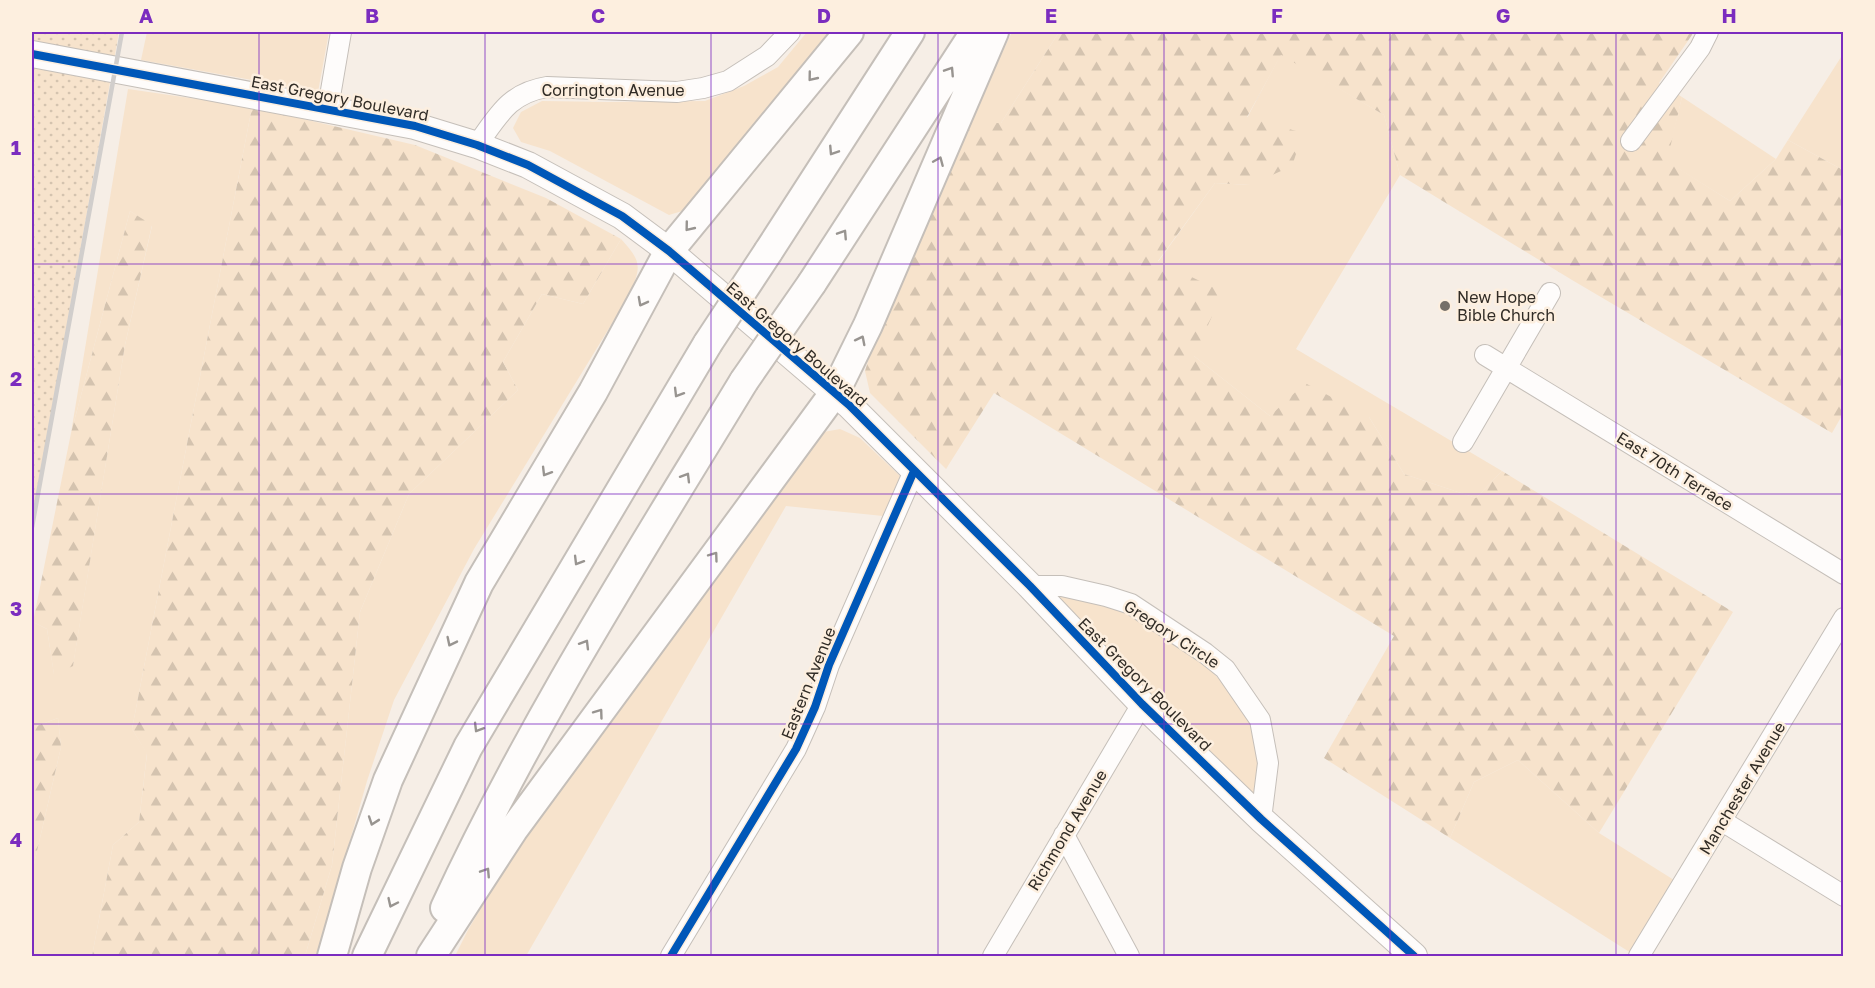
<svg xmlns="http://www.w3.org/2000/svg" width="1875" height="988" font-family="'Golos Text',sans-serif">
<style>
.green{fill:#f7e3cc}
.forest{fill:url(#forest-firs)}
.park{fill:url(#park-dots)}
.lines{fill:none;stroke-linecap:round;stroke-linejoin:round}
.minor-casing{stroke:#c5bfb9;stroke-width:22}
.major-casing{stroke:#c5bfb9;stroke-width:28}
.highway-casing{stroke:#c5bfb9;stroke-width:32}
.minor{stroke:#fefcfb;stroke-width:20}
.major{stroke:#fefcfb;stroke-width:26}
.highway{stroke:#fefcfb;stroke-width:28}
.rail{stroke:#d1cecc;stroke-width:4.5}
.highway-bridge-casing{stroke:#c5bfb9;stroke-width:32;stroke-linecap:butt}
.highway-bridge{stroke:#fefcfb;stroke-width:28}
.cycleway-casing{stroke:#fdefdf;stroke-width:11}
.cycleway{stroke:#0057b8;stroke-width:8}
.oneway{stroke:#989490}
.grid{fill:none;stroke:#7b2cbf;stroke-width:1.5;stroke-opacity:0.55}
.poi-dot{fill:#767069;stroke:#fdefdf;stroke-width:2}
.labels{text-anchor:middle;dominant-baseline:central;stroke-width:5;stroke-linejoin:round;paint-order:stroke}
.street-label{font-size:16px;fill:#312c26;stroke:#fdefdf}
.poi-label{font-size:16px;fill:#312c26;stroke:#fdefdf;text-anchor:start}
.neatline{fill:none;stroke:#7b2cbf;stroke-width:2}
.grid-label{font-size:20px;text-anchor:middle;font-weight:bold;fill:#7b2cbf}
</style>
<defs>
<pattern id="forest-firs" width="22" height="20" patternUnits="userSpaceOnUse" patternTransform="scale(1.5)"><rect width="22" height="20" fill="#f7e3cc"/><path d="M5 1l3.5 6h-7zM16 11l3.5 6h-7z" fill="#d4c3af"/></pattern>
<pattern id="park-dots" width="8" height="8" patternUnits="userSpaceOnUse" patternTransform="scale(1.5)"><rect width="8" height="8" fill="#f7e3cc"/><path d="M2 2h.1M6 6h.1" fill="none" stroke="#d4c3af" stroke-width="1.8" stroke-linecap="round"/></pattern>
</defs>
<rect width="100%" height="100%" fill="#f6eee6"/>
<path class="green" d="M 147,32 L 329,32 L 318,92 L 141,60 Z
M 807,32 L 834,32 L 705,189 L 682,211 L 669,215 L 550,151 L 521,142 L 513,128 L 521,112 L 542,101 L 608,102 L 705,101 L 744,86 L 778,67 Z
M 1012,32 L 1059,32 L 1001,123 L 969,123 Z
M 1281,54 L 1384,115 L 1400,175 L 1296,349 L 1502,471 L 1476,498 L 1404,474 L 1369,417 L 1270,416 L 1194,356 L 1158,262 L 1215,183 L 1250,185 L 1247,118 Z
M 1843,54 L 1843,170 L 1788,140 Z
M 128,89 L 252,107 L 132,729 L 147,753 L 139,822 L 113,845 L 92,956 L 32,956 L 32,873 L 61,747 L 58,718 L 34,727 L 32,734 L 32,631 L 33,622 L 47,629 L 54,674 L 73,665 L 125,345 L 152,226 L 130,211 L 71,433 Z
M 1682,97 L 1776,159 L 1730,201 L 1666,161 Z
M 621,239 C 642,262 641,266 630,294 L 474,549 L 394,700 L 367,781 L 317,956 L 305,956 L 332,865 L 360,612 L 409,494 L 518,390 L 503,362 L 542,294 L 583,304 Z
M 840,429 L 860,438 L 900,476 L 883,516 L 786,506 L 526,956 L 455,956 L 468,930 L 539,810 L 818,433 Z
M 1054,595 C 1072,597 1092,598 1108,604 C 1129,611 1146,622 1164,634 C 1204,661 1241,693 1256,739 C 1261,756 1259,776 1256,794 L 1248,795 L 1055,603 Z
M 1518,760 L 1599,833 L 1674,880 L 1631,953 L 1450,838 L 1474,782 Z"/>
<path class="forest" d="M 1059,32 L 1694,32 L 1659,83 L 1682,97 L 1667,161 L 1730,201 L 1776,159 L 1788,140 L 1843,170 L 1844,412 L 1832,433 L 1572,280 L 1400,175 L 1384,115 L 1281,55 L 1247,117 L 1303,133 L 1292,166 L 1250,185 L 1215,183 L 1158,261 L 1223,292 L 1194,356 L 1270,416 L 1305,383 L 1369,417 L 1404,474 L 1476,498 L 1502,471 L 1733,612 L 1599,833 L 1518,760 L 1474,782 L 1450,838 L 1324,758 L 1394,636 L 994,393 L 946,469 L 870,393 L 865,371 L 873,345 L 969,123 L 1001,123 Z
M 252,107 L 415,145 L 546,198 L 621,239 L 583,304 L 542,294 L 503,362 L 518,390 L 409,494 L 360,612 L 332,865 L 305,956 L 92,956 L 113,845 L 139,822 L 147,754 L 132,729 Z
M 130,211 L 152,225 L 125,345 L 73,666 L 54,675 L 47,629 L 33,622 L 71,433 Z
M 58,718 L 61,747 L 32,873 L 32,734 L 34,727 Z"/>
<path class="park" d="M 32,32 L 119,32 L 32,521 Z"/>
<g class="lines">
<g class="minor-casing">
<path id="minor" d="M 328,108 L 341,32
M 1631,141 L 1700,48 L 1708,32
M 477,145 C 498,116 509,93 547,87 L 677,92 L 703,88 L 728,81 L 767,56 L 790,32
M 1485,355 L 1844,574
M 1463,442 L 1550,293
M 1030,586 L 1062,586 L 1106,596 L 1131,604 L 1205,653 L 1225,669 L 1260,720 L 1268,763 L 1261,819
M 1722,821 L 1844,896
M 1064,835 L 1129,956
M 671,956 L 796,749 L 815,707 L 829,665 L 914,471
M 993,956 L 1142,704
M 1639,956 L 1844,618"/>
</g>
<g class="major-casing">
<path id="major" d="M 32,54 L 415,126 L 477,145 L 528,165 L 622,216 L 669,251 L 849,405 L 1030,586 L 1142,704 L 1261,819 L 1414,956"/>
</g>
<g class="highway-casing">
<path id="highway" d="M 768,252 L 910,32
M 812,283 L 975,32
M 445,908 C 530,724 639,554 744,381
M 332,956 L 357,868 L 388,780 L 479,583 L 593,392 L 669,251 L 849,32
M 367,956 L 468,747 L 708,343
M 431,956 L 513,830 L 835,392 L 868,325 L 994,32"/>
</g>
<use href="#minor" class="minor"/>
<use href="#major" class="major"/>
<use href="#highway" class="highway"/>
<path class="rail" d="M 32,527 L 122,32"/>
<g class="highway-bridge-casing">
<path id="highway-bridge" d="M 708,343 L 768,252
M 744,381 L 812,283"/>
</g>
<use href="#highway-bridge" class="highway-bridge"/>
<g class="cycleway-casing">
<path id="cycleway" d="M 32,54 L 415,126 L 477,145 L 528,165 L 622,216 L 669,251 L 849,405 L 1030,586 L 1142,704 L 1261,819 L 1414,956
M 671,956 L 796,749 L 815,707 L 829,665 L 914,471"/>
</g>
<use href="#cycleway" class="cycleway"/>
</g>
<defs><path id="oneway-chevron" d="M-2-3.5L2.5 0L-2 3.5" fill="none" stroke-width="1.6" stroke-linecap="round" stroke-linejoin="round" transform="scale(1.5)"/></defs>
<g class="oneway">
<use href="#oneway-chevron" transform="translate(950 71) rotate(-57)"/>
<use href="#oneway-chevron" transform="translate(812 77) rotate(129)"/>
<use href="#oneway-chevron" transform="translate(833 151) rotate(123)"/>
<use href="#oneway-chevron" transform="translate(939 161) rotate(-67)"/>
<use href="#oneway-chevron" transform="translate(689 227) rotate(129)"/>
<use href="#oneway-chevron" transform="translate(843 234) rotate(-57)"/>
<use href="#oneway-chevron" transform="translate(642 302) rotate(118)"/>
<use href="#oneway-chevron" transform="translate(861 340) rotate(-63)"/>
<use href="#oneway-chevron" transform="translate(678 393) rotate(121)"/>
<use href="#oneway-chevron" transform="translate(546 472) rotate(121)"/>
<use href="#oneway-chevron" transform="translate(686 477) rotate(-59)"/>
<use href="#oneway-chevron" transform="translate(714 556) rotate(-54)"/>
<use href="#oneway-chevron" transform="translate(578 561) rotate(121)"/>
<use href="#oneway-chevron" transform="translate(451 642) rotate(116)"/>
<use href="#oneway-chevron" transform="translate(585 644) rotate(-59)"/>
<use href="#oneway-chevron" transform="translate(599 713) rotate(-54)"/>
<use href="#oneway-chevron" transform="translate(478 728) rotate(121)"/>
<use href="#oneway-chevron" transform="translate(373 821) rotate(109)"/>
<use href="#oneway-chevron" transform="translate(486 872) rotate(-57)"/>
<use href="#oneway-chevron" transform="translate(392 903) rotate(115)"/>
</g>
<path class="grid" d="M 259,32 L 259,956M 485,32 L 485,956M 711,32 L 711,956M 938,32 L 938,956M 1164,32 L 1164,956M 1390,32 L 1390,956M 1616,32 L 1616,956M 32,264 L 1844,264M 32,494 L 1844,494M 32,724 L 1844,724"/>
<circle class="poi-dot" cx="1445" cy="306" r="6"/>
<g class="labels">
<g class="street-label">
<text x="613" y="90">Corrington Avenue</text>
<text transform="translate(340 98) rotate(11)">East Gregory Boulevard</text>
<text transform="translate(797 344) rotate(41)">East Gregory Boulevard</text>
<text transform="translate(1675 471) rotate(32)">East 70th Terrace</text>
<text transform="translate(1172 634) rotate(33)">Gregory Circle</text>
<text transform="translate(808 683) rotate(-68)">Eastern Avenue</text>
<text transform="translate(1145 684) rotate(45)">East Gregory Boulevard</text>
<text transform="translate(1742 788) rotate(-59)">Manchester Avenue</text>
<text transform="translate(1067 830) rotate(-59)">Richmond Avenue</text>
</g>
<g class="poi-label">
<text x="1457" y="297">New Hope<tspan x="1457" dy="18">Bible Church</tspan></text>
</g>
</g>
<rect width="1875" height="988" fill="none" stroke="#fdefdf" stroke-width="66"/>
<rect x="33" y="33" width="1809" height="922" class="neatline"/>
<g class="grid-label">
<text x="146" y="23">A</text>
<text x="372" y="23">B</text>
<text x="598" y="23">C</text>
<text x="824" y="23">D</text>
<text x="1051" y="23">E</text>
<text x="1277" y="23">F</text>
<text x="1503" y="23">G</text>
<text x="1729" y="23">H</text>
<text x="16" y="155">1</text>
<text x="16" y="386">2</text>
<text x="16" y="616">3</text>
<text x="16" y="847">4</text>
</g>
</svg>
